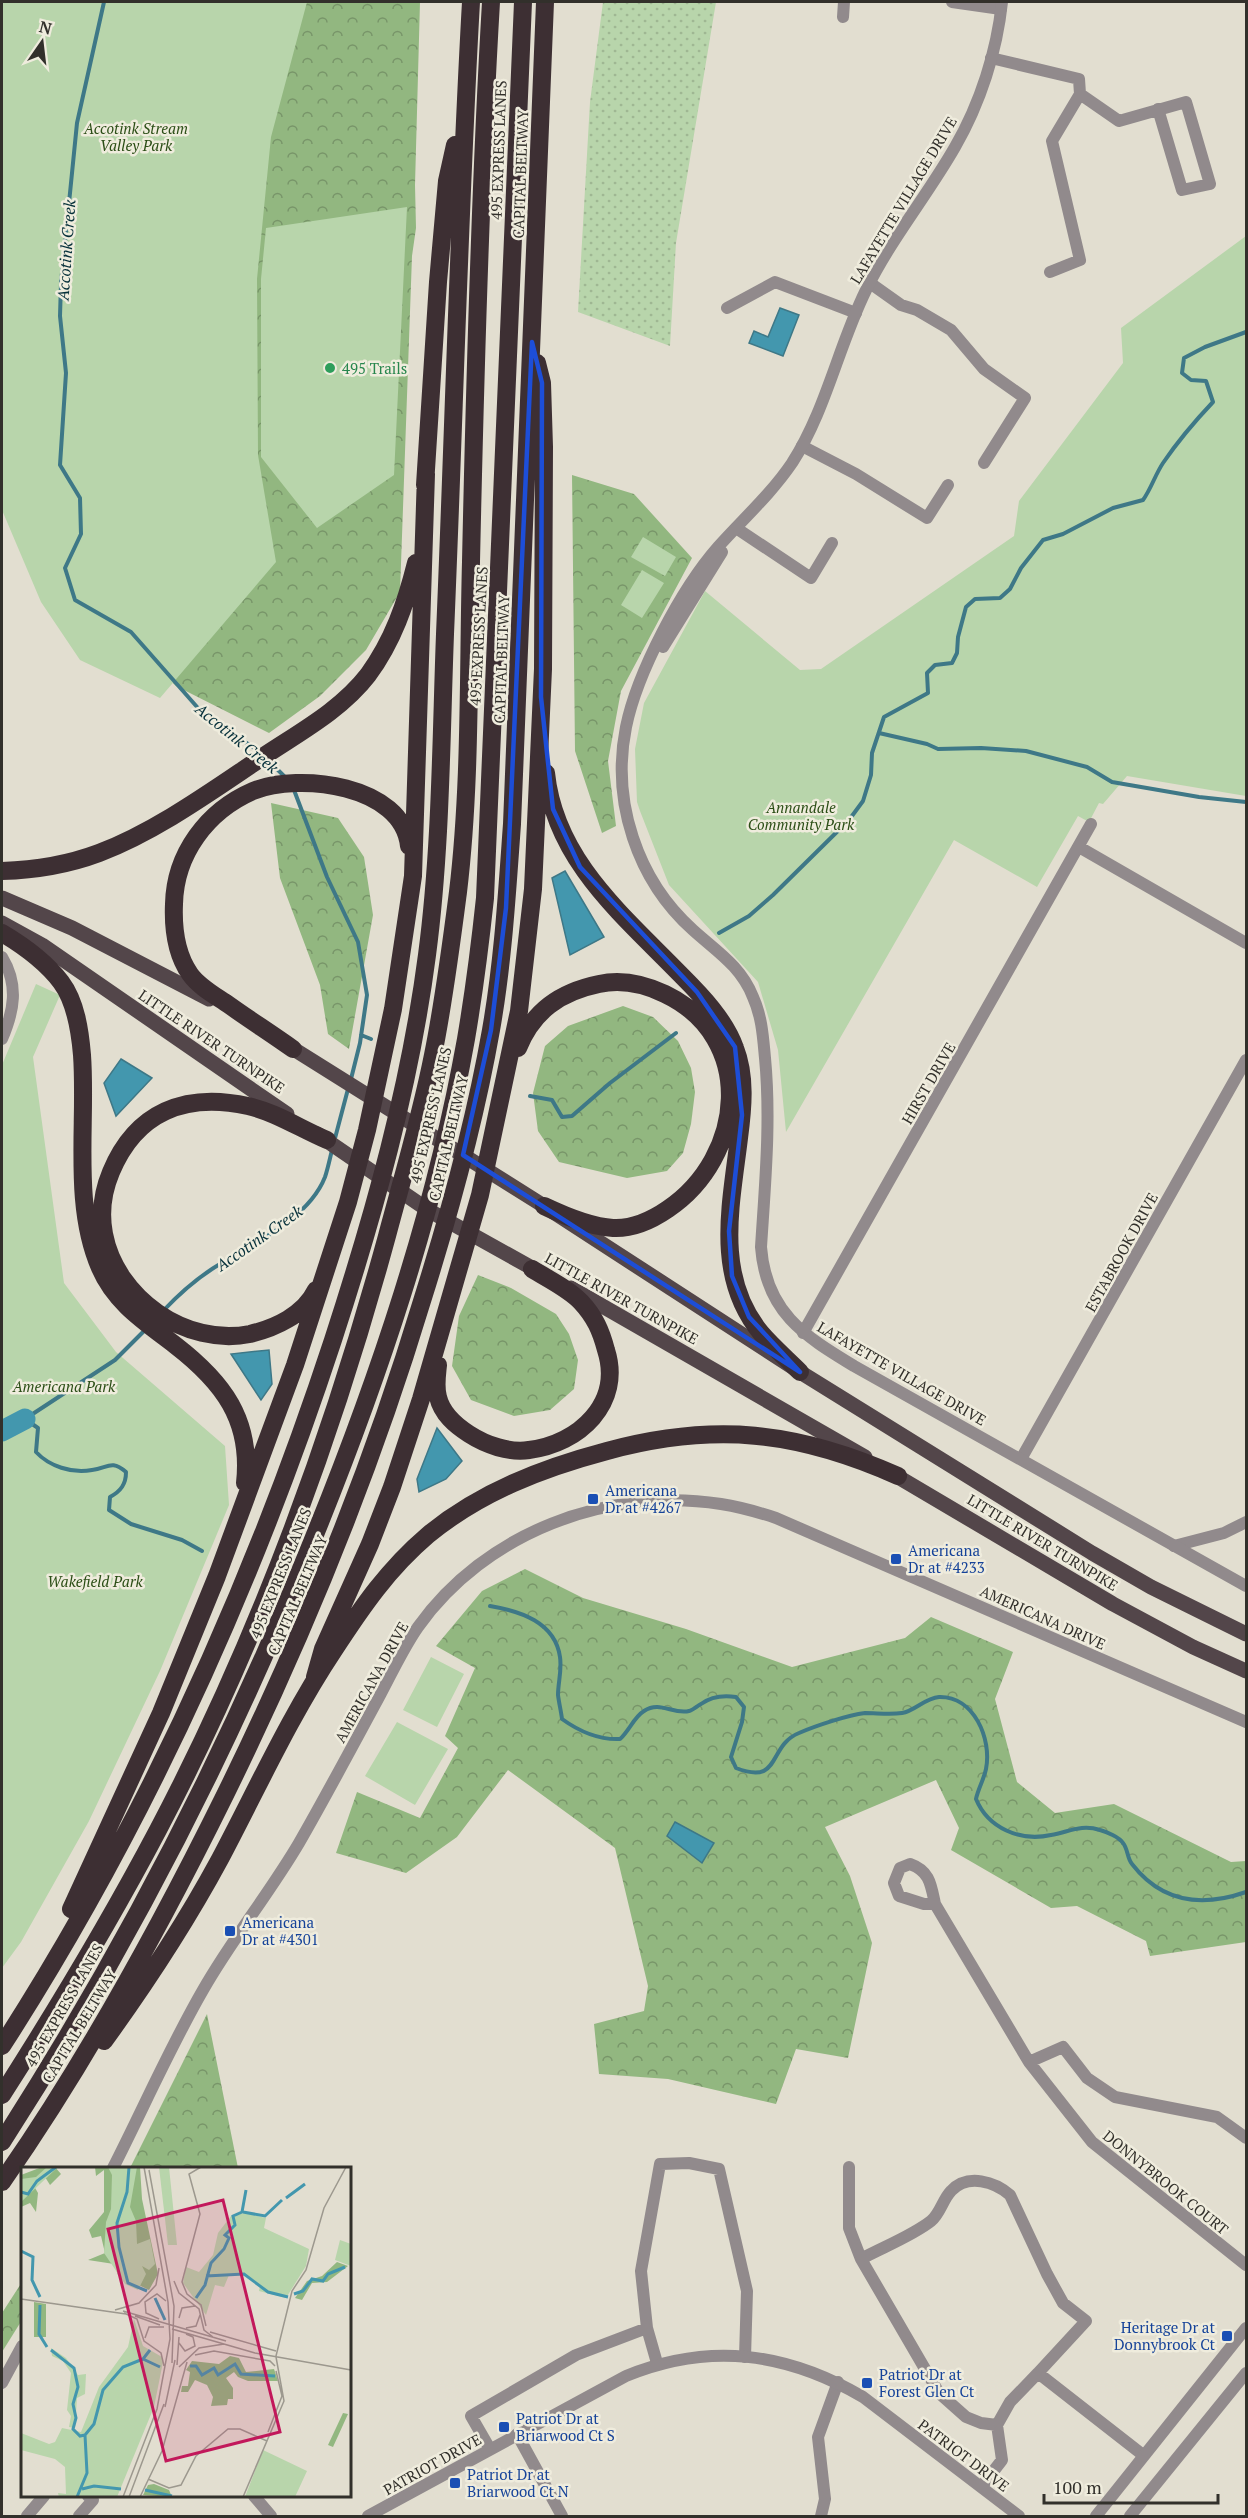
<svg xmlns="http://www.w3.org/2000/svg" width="1248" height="2518" font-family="'PT Serif',serif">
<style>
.grass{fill:url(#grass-dots)}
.forest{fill:url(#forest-crowns)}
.green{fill:#b8d5ab}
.water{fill:#4397ae;stroke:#3e7887;stroke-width:1.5}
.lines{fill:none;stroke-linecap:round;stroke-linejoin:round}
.stream{stroke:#3e7887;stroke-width:4}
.river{stroke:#4397ae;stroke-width:21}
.minor{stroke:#918a8c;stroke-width:12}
.tertiary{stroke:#918a8c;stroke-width:12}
.primary{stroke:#53464a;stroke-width:15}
.motorway{stroke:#3d2f33;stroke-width:18}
.marked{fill:none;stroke:#1d4ed8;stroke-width:4.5;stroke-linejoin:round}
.leisure-dot{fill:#2e9e5b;stroke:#efecdd;stroke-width:2}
.transit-dot{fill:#1a4fb4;stroke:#efecdd;stroke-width:2}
.labels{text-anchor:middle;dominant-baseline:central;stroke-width:5;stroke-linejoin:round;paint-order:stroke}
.park-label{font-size:15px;font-style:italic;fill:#2b4e16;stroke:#efecdd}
.street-label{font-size:15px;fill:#32302b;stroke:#efecdd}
.leisure-label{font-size:15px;fill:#27864d;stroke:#efecdd;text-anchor:start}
.transit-label{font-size:15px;fill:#164399;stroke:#efecdd;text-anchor:start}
.water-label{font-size:16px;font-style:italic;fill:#06303a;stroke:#efecdd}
.inset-river{fill:none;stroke:#4397ae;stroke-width:3}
.inset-road{fill:none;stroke:#9c988e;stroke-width:1.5}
.view{fill:#c2185b;fill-opacity:0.15;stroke:#c2185b;stroke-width:3}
.inset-edge{fill:none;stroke:#32302b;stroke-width:3}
</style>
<defs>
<pattern id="grass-dots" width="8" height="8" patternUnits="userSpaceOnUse" patternTransform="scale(1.5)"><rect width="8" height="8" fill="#b8d5ab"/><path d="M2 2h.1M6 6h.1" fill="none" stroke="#9fb793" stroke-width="1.8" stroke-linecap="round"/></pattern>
<pattern id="forest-crowns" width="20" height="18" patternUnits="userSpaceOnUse" patternTransform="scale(1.5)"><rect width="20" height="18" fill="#92b780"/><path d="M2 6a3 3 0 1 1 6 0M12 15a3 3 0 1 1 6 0" fill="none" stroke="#789569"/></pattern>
</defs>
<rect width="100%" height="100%" fill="#e2ded0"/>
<path class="grass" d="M 603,2 L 716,2 L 676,243 L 670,346 L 578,312 L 590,102 Z"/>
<path class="forest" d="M 2,2 L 420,2 L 415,185 L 416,228 L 412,256 L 400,592 L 366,650 L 320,696 L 269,733 L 176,686 L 58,574 Z
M 572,475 L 634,494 L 692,558 L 621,691 L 608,761 L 616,826 L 602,833 L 575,751 Z
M 271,803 L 338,818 L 364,857 L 373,915 L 349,1049 L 328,1034 L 320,985 L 280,878 Z
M 623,1006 L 653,1017 L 678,1041 L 691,1068 L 695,1092 L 691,1124 L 683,1153 L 667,1171 L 627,1178 L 559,1162 L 538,1131 L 533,1093 L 545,1046 L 568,1026 Z
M 478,1275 L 511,1288 L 556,1314 L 569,1334 L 578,1360 L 574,1389 L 550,1410 L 514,1416 L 471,1400 L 452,1366 L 459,1316 Z
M 525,1569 L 583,1598 L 686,1629 L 792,1667 L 905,1638 L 931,1617 L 1013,1652 L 995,1699 L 1017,1782 L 1055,1813 L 1114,1804 L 1231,1862 L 1246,1861 L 1246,1942 L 1150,1956 L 1146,1941 L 1077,1906 L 1051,1908 L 951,1850 L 959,1828 L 936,1780 L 825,1827 L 850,1876 L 872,1943 L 848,2058 L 796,2049 L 776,2104 L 668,2079 L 599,2074 L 594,2024 L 644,2011 L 648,1986 L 615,1848 L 508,1770 L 457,1837 L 406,1873 L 336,1853 L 357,1792 L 420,1818 L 458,1748 L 445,1736 L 475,1668 L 436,1646 L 482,1591 Z
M 207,2014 L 238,2168 L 130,2168 Z
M 22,2282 L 22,2320 L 2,2352 L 2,2313 Z"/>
<path class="green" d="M 2,2 L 307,2 L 271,137 L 257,279 L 258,455 L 276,562 L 160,698 L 80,660 L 41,602 L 2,510 Z
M 407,207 L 394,475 L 317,528 L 261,457 L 261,279 L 266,228 Z
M 1246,236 L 1246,796 L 1127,776 L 1103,804 L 1099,803 L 1089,822 L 1078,816 L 1037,887 L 954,840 L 786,1132 L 778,1050 L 758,982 L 669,885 L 640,811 L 637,802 L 635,749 L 644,703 L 705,591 L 800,670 L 821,669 L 1014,536 L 1019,501 L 1123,363 L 1121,328 Z
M 643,537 L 676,557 L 665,576 L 631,557 Z
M 642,570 L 664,583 L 642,618 L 621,605 Z
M 36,984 L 60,995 L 33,1057 L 64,1283 L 116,1352 L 225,1446 L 229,1505 L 160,1671 L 89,1821 L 21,1942 L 2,1968 L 2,1065 Z
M 431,1657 L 464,1674 L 437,1727 L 403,1710 Z
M 397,1722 L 448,1749 L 415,1805 L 365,1776 Z"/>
<path class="water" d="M 780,308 L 799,315 L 783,356 L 749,343 L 754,331 L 768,337 Z
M 565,871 L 604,937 L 570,955 L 552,878 Z
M 121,1059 L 152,1078 L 116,1116 L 104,1083 Z
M 269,1350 L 272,1384 L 261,1400 L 231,1354 Z
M 437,1428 L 462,1461 L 446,1479 L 419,1492 L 417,1479 Z
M 675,1822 L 714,1843 L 702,1863 L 667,1836 Z"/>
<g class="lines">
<path class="stream" d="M 104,2 L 77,123 L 61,283 L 60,316 L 66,373 L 60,465 L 80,498 L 81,534 L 65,568 L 75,600 L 131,632 L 205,716 L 259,751
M 879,733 L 927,744 L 938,749 L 981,748 L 1026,751 L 1087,767 L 1112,782 L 1199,797 L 1246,802
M 269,761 L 287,779
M 294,790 L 327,877 L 358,942 L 367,995 L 360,1043 L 351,1079
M 719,933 L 749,916 L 773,895 L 849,820 L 863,801 L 871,775 L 872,753 L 884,717 L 928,693 L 927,673 L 935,665 L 952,663 L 957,653 L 958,637 L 966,607 L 975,599 L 1000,598 L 1010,589 L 1021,568 L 1043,540 L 1063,534 L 1113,508 L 1143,500 C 1151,489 1155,475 1163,463 C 1178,441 1195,421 1213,402 L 1206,381 L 1191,380 L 1182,373 L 1184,358 L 1205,347 L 1246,332
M 361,1035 L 371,1039
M 530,1096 L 552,1100 L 562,1117 L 572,1116 L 610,1083 L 676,1033
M 334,1142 L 348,1089
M 163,1311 C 180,1293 198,1277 220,1264 C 255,1243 309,1218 325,1177 C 328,1168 330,1158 332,1150
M 145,1330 L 115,1360 L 25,1419 L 38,1428 L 36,1452 C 49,1466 72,1474 92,1470 C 108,1468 111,1459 126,1472 C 126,1484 121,1491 110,1497 L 109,1510 L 131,1524 L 182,1540 L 202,1551
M 490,1606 C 520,1611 555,1622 560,1657 C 562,1670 558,1683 558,1695 C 559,1703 561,1711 562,1719 C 580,1732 598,1740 620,1739 C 629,1731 634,1717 644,1711 C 660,1700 673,1715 689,1711 C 693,1710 697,1706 701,1704 C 712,1696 723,1695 736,1697 L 744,1707 L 742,1722 L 731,1757 L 736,1768 C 782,1786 767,1746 799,1733 C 815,1726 848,1715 865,1713 C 877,1713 890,1715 902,1713 C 915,1711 925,1698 939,1697 C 974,1696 992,1739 986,1769 C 984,1779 978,1789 976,1799 C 988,1828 1020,1842 1051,1835 C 1069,1832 1081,1824 1100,1830 C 1107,1832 1119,1837 1123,1843 C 1128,1849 1127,1858 1132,1864 C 1162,1903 1203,1907 1246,1892"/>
<path class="river" d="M 2,1431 L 25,1419"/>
<path class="minor" d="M 952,2 L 1001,9
M 843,17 L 844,2
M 991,58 L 1079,79 L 1080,94 L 1052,141 L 1080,260 L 1050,272
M 1080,94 L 1119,121 L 1186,102 L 1210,184 L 1182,190 L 1158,109
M 870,283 L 901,305 L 917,310 L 951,330 L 984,369 L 1025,398 L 984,463
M 727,308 L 775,282 L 856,313
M 802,446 L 856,474 L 927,518 L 948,485
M 736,528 L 811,578 L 832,543
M 1079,847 L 1246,943
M 2,957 C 19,985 14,1011 2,1039
M 803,1333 L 1091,824
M 1021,1459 L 1246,1060
M 1174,1546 L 1224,1533 L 1246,1522
M 935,1904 L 924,1904 L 899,1896 L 894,1883 L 900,1868 L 910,1864 C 930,1871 931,1885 935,1904 L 1029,2062 L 1063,2047 L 1087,2078 L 1115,2097 L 1217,2117 L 1246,2138
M 1029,2062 L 1092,2142 L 1246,2265
M 849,2167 L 849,2228 L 861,2259
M 657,2363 L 647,2328 L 641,2271 L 660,2164 L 689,2163 L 719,2169 L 747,2291 L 745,2357
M 997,2425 L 981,2423 L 966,2417 L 939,2393 L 861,2259 C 883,2247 912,2236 931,2221 C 940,2214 943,2199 951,2191 C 968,2173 995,2182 1010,2195 L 1047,2274 L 1063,2303 L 1086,2321 L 1038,2373
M 517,2434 L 562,2516
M 490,2449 L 471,2416 L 576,2355 L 647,2328
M 982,2486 L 1002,2460 L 997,2425 L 1010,2402 L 1038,2373 L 1143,2455
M 254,2496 L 271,2516
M 27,2516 L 44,2496
M 79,2516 L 93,2500 L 88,2496
M 821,2516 L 825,2499 L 818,2437 L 838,2382"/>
<path class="tertiary" d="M 1002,2 C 997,51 980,104 955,147 C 927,196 891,239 866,290 C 838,347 826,410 792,463 C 771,494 742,520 718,547 C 681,589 637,673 626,727 C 611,801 637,880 693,930 C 716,951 741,966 753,997 C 762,1017 763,1037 765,1058 C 771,1121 765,1184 761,1247 C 766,1312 803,1335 854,1366 L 1246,1586
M 663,647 L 722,552
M 113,2168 C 143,2109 170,2047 203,1990 C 232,1939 269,1894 299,1843 C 326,1796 352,1747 378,1699 C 391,1675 402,1650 418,1627 C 485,1533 607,1486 721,1504 C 740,1507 758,1512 776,1518 L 1246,1722
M 2,2383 L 22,2346
M 368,2516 L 626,2376 C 709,2342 786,2352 863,2397 L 1019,2516
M 1096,2516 L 1246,2328
M 1130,2516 L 1246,2373"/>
<path class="primary" d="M 2,898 L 72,928 L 209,999
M 2,923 L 42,945 L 287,1114
M 284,1043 L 544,1206 L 800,1372 L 1092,1553 L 1151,1587 L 1246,1634
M 317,1134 L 428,1210 L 541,1273
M 571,1288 L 865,1457
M 888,1471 L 1113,1604 L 1193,1647 L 1246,1671"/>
<path class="motorway" d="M 425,485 L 438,282 L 447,181 L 455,145
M 546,773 C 555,861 624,916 682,976 C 702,996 725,1020 735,1048 C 746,1076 743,1108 739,1138 C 731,1205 714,1276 761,1333 C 773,1347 787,1359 800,1372
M 2,871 C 36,870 67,865 99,853 C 157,831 213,790 264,756 C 300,732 341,710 368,675 C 393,641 406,603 416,563
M 2,933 C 24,946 45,961 61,982 C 76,1002 80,1031 82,1055 C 87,1123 72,1204 100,1268 C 115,1303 145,1322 175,1345 C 223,1382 252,1420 245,1483
M 518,1048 C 533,1011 560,992 599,984 C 622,979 644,984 665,994 C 757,1038 745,1157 668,1209 C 652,1220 633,1229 613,1228 C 590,1227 565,1216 544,1206
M 293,1049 C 272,1034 250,1020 229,1005 C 216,996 199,987 190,974 C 176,954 173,927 174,904 C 175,854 207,811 253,791 C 299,772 403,785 409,846
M 316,1290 C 304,1315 275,1328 250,1334 C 186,1347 116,1298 104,1234 C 100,1213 103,1191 111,1172 C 136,1112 185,1092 248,1106 C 275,1112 301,1129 327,1140
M 438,1365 C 437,1375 435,1387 438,1397 C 442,1414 455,1425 469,1434 C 486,1445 509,1453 529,1450 C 579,1444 623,1403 606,1350 C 601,1331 595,1317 581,1302 C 569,1289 548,1279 532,1269
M 315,1677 L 323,1649 L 370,1544 L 392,1487 L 421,1399 L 480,1195 L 519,1011 L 533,889 L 543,669 L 544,447 L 542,383 L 537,363
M 71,1909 L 161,1713 L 217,1576 L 295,1365 L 348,1202 L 367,1130 L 393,1009 L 413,876 L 426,474
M 104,2041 C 146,1983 186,1922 220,1859 C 257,1789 290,1716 334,1650 C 362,1607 388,1569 428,1535 C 480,1492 543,1468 607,1451 C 714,1422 797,1431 898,1476
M 2,2046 C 143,1827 252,1587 333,1340 C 374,1214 410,1086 427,955 C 441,849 441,740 445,634 C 454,423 459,212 471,2
M 2,2095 C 57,2009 110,1921 158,1830 C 257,1642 331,1441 387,1236 C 403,1176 421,1116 433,1055 C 444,1001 451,946 458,892 C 471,783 468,671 471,562 C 475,375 480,188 491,2
M 2,2142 C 124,1952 228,1752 312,1542 C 378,1380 435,1212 466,1039 C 474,992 480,945 485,898 L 523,2
M 2,2182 C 88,2059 160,1927 226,1793 C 305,1632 370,1473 422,1301 C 450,1212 475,1121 491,1030 C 503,962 507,893 512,824 L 545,2"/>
</g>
<path class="marked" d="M 532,342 L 542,383 L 541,697 L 553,809 L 580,867 L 697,992 L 735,1047 L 742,1115 L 729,1231 L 732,1276 L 749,1317 L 800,1372 L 463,1155 L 491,1030 L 506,908 Z"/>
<circle class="leisure-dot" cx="330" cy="368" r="6"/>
<g class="transit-dot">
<rect x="587" y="1493" width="12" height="12" rx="3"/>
<rect x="890" y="1553" width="12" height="12" rx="3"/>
<rect x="224" y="1925" width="12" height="12" rx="3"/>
<rect x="1221" y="2330" width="12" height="12" rx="3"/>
<rect x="861" y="2377" width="12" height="12" rx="3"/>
<rect x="498" y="2421" width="12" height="12" rx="3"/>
<rect x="449" y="2477" width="12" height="12" rx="3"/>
</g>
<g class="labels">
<g class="park-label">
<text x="136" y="128">Accotink Stream<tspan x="136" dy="17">Valley Park</tspan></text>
<text x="801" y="807">Annandale<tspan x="801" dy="17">Community Park</tspan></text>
<text x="64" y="1386">Americana Park</text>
<text x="95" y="1581">Wakefield Park</text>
</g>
<g class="street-label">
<text transform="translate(498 150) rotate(-88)">495 EXPRESS LANES</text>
<text transform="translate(520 174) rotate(-88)">CAPITAL BELTWAY</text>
<text transform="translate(903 200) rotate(-59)">LAFAYETTE VILLAGE DRIVE</text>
<text transform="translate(478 636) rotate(-87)">495 EXPRESS LANES</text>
<text transform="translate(501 659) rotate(-88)">CAPITAL BELTWAY</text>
<text transform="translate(212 1041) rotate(34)">LITTLE RIVER TURNPIKE</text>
<text transform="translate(928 1083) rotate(-60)">HIRST DRIVE</text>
<text transform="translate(430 1115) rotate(-77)">495 EXPRESS LANES</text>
<text transform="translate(448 1138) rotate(-77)">CAPITAL BELTWAY</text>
<text transform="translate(1121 1252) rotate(-61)">ESTABROOK DRIVE</text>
<text transform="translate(622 1298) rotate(29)">LITTLE RIVER TURNPIKE</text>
<text transform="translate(902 1373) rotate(30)">LAFAYETTE VILLAGE DRIVE</text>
<text transform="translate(1043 1542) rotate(31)">LITTLE RIVER TURNPIKE</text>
<text transform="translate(280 1573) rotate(-68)">495 EXPRESS LANES</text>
<text transform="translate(297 1595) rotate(-67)">CAPITAL BELTWAY</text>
<text transform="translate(1043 1617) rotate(24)">AMERICANA DRIVE</text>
<text transform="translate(371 1682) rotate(-61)">AMERICANA DRIVE</text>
<text transform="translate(64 2005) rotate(-60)">495 EXPRESS LANES</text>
<text transform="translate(79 2026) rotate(-59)">CAPITAL BELTWAY</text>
<text transform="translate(1166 2182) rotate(39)">DONNYBROOK COURT</text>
<text transform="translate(964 2455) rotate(37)">PATRIOT DRIVE</text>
<text transform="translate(432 2464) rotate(-29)">PATRIOT DRIVE</text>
</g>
<g class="leisure-label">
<text x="342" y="368">495 Trails</text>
</g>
<g class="transit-label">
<text x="605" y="1490">Americana<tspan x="605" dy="17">Dr at #4267</tspan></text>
<text x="908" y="1550">Americana<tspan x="908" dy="17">Dr at #4233</tspan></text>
<text x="242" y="1922">Americana<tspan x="242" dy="17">Dr at #4301</tspan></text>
<text x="1215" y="2327" text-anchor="end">Heritage Dr at<tspan x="1215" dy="17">Donnybrook Ct</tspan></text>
<text x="879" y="2374">Patriot Dr at<tspan x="879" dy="17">Forest Glen Ct</tspan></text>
<text x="516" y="2418">Patriot Dr at<tspan x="516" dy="17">Briarwood Ct S</tspan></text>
<text x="467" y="2474">Patriot Dr at<tspan x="467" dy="17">Briarwood Ct N</tspan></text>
</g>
<g class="water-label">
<text transform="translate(66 250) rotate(-86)">Accotink Creek</text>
<text transform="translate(237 738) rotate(39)">Accotink Creek</text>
<text transform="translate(259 1238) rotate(-35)">Accotink Creek</text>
</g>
</g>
<g transform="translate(21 2167)">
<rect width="330" height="330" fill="#e2ded0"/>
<path d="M 138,0 L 148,0 L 156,78 L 147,78 Z" fill="#b8d5ab"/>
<path d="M 21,0 L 34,0 L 40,7 L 29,18 L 24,10 L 13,19 L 17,26 L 15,45 L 9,36 L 0,40 L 0,8 ZM 74,0 L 119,0 L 121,32 L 137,107 L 128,123 L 97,108 L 93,97 L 67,93 L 84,86 L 80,69 L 71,71 L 68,63 L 83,45 L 83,3 L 75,9 ZM 316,95 L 327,99 L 306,115 L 291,116 L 281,133 L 274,131 L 286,114 L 301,109 ZM 13,135 L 25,137 L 25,170 L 13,170 ZM 209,189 L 218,191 L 225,205 L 253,202 L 257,214 L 227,214 L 217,210 L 213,205 L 205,211 L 212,221 L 212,232 L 207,232 L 206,238 L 190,239 L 192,230 L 186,218 L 174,213 L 167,225 L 160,225 L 161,219 L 167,219 L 169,205 L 165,203 L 171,194 L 198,197 ZM 322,246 L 327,247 L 312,280 L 307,278 ZM 133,317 L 148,323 L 151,330 L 122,328 L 127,318 Z" fill="#92b780"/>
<path d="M 26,0 L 37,0 L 0,35 L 0,12 L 15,10 ZM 87,0 L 116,0 L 109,40 L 115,54 L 116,77 L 129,72 L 134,97 L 128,103 L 121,99 L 125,107 L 117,123 L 104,117 L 83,86 L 85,55 L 90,42 L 91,8 ZM 224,46 L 245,51 L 243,61 L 288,82 L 285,99 L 265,131 L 238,124 L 239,119 L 223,107 L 208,108 L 203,120 L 194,118 L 185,148 L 162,116 L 165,100 L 178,105 L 192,88 L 197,66 L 210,49 ZM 319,73 L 330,77 L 330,99 L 314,93 ZM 113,152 L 122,179 L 141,190 L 142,195 L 133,240 L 96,330 L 38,330 L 37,326 L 45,327 L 44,300 L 34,292 L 0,283 L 0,266 L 28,277 L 34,275 L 41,261 L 60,265 L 78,220 L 107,180 ZM 30,181 L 45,191 L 57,208 L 65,207 L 64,227 L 56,231 L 54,261 L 48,260 L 50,249 L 46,243 L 50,206 L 42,194 L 31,189 ZM 242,283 L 286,304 L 274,330 L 224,330 Z" fill="#b8d5ab"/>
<path class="inset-river" d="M 108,0 L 106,25 L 96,56 L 98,80 L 107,116 L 126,124M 0,25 L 7,27 L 16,14 L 35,0M 265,31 L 284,17M 222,45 L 244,49 L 261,33M 0,84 L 12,90 L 11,113 L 19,130M 185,109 L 223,107 L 247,125 L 267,130M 273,127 L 282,124 L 291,112 L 302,114 L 307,107 L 324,100M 134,131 L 144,153M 175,131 L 184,118 L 190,96 L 203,82 L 208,71 L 204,68 L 214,58 L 212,49 L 221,45 L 225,23M 19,138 L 18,167 L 26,180M 30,183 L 53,201 L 57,220 L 52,237 L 55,251 L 52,262 L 59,269 L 64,268M 129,183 L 122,192 L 139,200M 169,199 L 175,199 L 181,208 L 193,201 L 197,208 L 214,197 L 220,207 L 254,209M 61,322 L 73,319 L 100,322M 124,323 L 151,329M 56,330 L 66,306 L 64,268 L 73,257 L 82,223 L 102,200 L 122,192"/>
<path class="inset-road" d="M 180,0 L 168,7 L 179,47 L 161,115 L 166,127 L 180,138 L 185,159M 128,3 L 153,139 L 151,196M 153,114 L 158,126 L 178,142 L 183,163 L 192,170M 0,132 L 105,147M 94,143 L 118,136 L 135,118 L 138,101M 102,144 L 205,174M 103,146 L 116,152 L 123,174 L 140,186 L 143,199M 114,149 L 139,158M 158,151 L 161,141 L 174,139M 138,152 L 125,146 L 124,135 L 136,127 L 145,134M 165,161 L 175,159 L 179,148M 151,162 L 234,186 L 330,203M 189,165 L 255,184M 124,171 L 128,160 L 143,160M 158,176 L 164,184 L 174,179 L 172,170 L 165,167M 174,188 L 193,184 L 249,194 L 254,199M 255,189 L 271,124 L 285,103 L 303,41 L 325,0M 156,198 L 158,170M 158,200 L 178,181 L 203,177M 144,240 L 154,193M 247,265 L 261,229 L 255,204M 127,312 L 148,321 L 160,318 L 175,289 L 207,262 L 219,262 L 246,274M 102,330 L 136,242 L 149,172 L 147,135 L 123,0M 108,330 L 143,237M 119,330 L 141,284 L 166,195M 222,330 L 263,234 L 255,190"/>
<path class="view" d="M 202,33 L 259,265 L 145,294 L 87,62 Z"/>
<rect width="330" height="330" class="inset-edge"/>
</g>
<rect width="1248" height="2518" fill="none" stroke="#32302b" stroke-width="6"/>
<g transform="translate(42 42) rotate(14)" stroke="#efecdd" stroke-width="4.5" paint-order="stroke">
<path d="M0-4.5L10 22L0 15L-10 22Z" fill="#32302b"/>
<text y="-9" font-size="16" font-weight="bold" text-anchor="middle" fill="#32302b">N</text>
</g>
<path d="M1044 2494v9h174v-9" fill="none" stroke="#32302b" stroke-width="3"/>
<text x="1053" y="2494" font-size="18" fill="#32302b" stroke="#efecdd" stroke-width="4.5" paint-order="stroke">100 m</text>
</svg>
